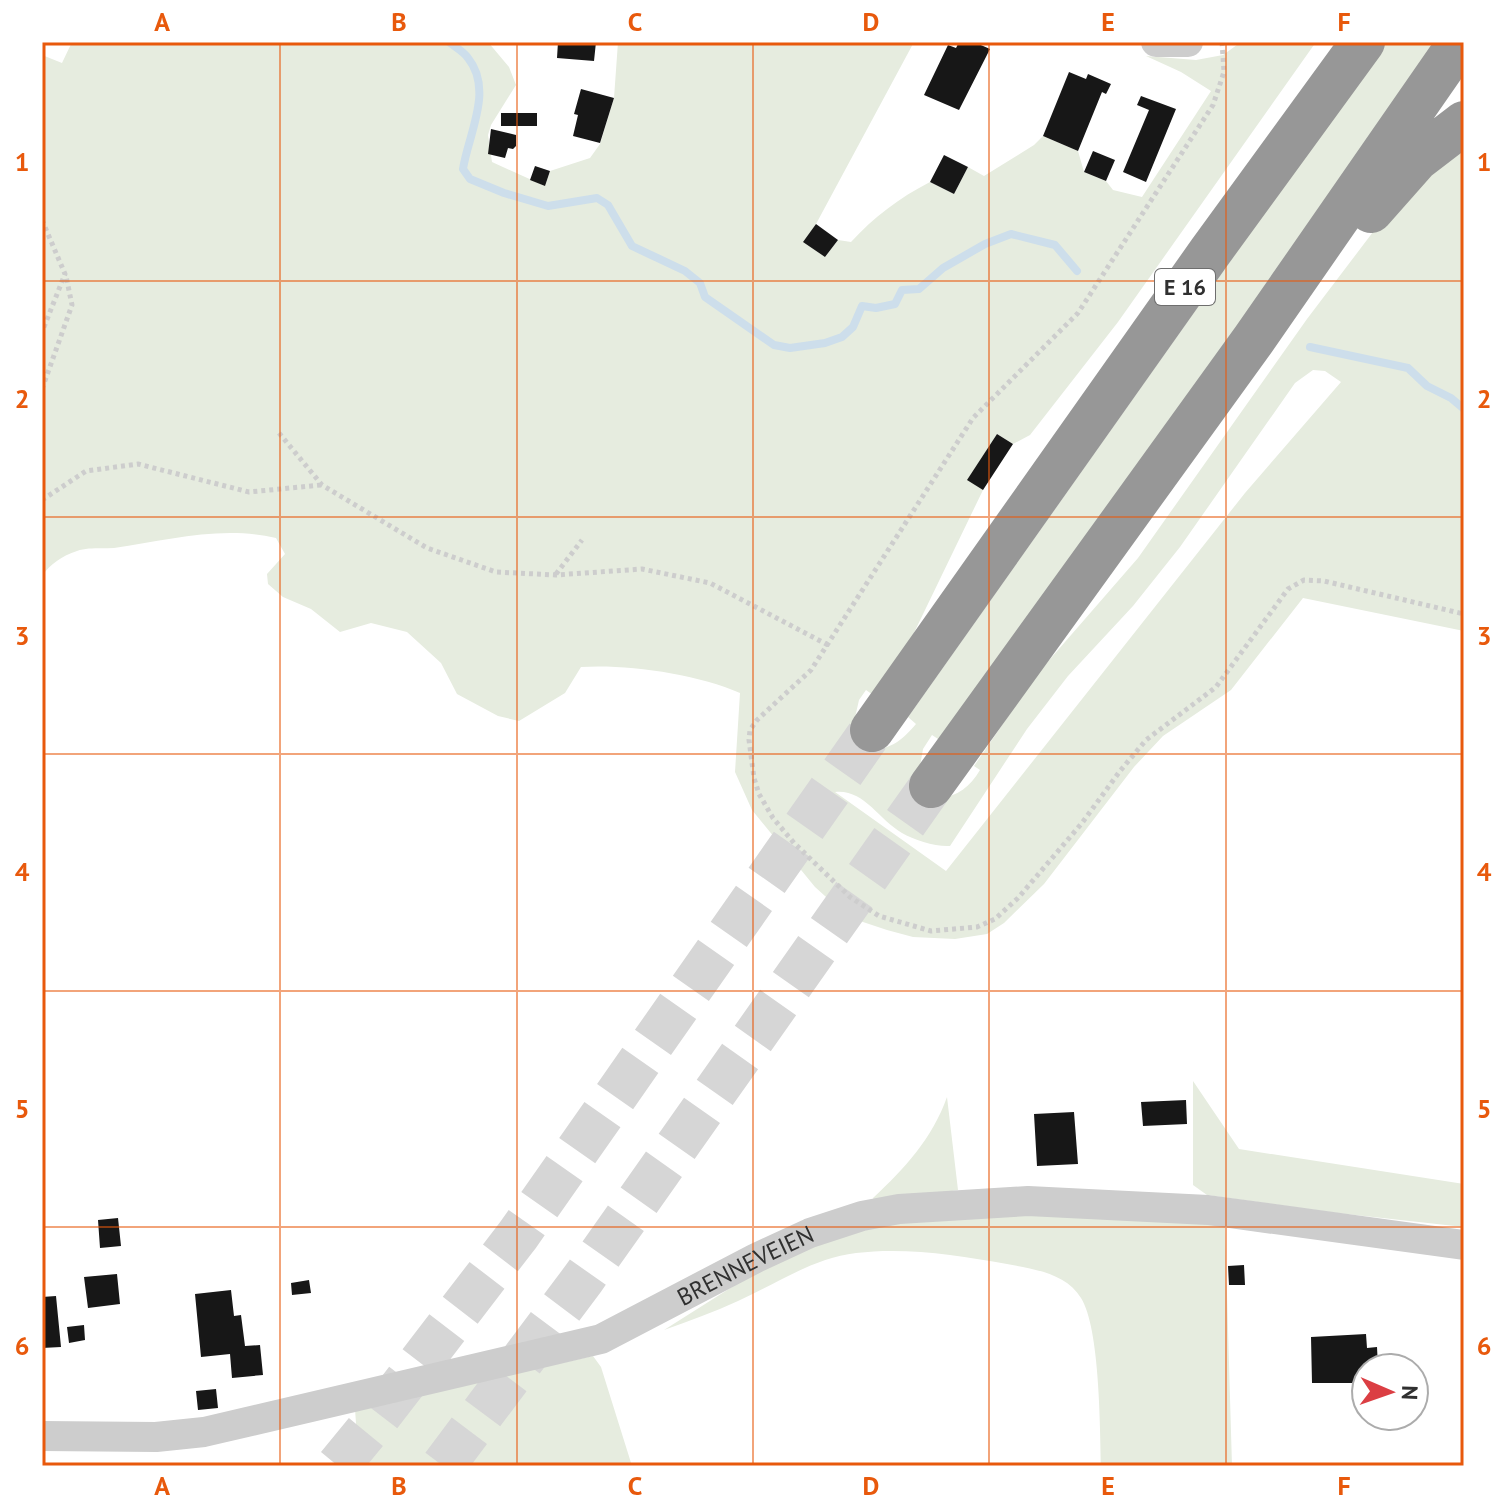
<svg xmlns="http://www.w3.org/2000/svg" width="1506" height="1508" font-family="'PT Sans',sans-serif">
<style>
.green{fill:#e6ecdf;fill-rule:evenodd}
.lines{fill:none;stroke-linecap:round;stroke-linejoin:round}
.stream{stroke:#cddeeb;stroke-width:8}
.building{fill:#171717}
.highway-tunnel{stroke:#d6d6d6;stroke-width:44;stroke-dasharray:44 22;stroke-linecap:butt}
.path{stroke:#cdcdcd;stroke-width:5;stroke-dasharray:4 4;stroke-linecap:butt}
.street{stroke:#cdcdcd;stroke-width:30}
.highway{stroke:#979797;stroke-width:44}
.grid{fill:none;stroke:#e8590c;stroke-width:2;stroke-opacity:0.55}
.labels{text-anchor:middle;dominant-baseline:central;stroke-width:8;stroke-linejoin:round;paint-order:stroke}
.shield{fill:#fff;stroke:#6e6e6e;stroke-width:2}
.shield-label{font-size:22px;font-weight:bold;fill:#303030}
.street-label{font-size:24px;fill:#303030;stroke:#fff}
.neatline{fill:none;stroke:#e8590c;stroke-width:3}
.grid-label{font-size:26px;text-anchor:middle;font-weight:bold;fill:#e8590c}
</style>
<rect width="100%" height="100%" fill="#fff"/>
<path class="green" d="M 72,42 L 488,42 L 509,67 L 516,85 L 491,125 L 488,135 L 492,162 L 545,186 L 550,171 L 590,158 L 600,144 L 614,98 L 618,42 L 914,42 L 816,224 L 804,242 L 825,257 L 838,240 L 851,242 C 874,217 899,198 930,182 L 954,194 L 968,167 L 984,176 L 1034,145 L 1043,136 L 1078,151 L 1084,172 L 1106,181 L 1113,190 L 1142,197 L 1211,91 L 1181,72 L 1146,56 L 1196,60 L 1223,55 L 1241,42 L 1316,42 L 1118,322 L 1030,435 L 1013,444 L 997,434 L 968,479 L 983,490 L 911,639 L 873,695 L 866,690 L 859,700 L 854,722 L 870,750 C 892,749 902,740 916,724 L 908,717 L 1385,42 L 1441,42 L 941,741 L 932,735 L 923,749 L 919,772 L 938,799 C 958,796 970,787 980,770 L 974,766 L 1038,673 L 1138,558 L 1307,319 L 1376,228 L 1464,144 L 1464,631 L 1303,598 L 1231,690 L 1163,736 L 1134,767 L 1044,884 L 1004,923 L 987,934 L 955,939 L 913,937 L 887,930 L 860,921 L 835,905 L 815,887 L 752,810 L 735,772 L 740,693 C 697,674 627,664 581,667 L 565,693 L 519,721 L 498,716 L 457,694 L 441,663 L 407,632 L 371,623 L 340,632 L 311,609 L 283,597 L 268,584 L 267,574 L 285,554 L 276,538 C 222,525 168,540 114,548 C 102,549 88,547 77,551 C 62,556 50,564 42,576 L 42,55 L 62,63 ZM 1313,370 L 1325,371 L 1341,382 L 1245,493 L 946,871 L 835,792 C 864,789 878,819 902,833 C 914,840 936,847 950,846 L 1027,729 L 1068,676 L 1133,606 L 1180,547 L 1295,383 Z
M 1193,1081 L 1239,1149 L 1464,1184 L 1464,1227 L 1337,1213 L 1207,1195 L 1193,1185 Z
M 947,1097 L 958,1190 L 876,1204 L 873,1198 C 905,1168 932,1139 947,1097 Z
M 1016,1213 L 1152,1219 L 1225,1226 L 1232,1466 L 1101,1466 C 1100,1428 1100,1328 1081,1298 C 1066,1273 1033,1269 1007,1264 C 958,1255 905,1247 856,1253 C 813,1258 776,1284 738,1301 C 714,1312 689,1321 664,1330 L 751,1275 L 810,1242 L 896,1219 Z
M 593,1356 L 601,1367 L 632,1466 L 359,1466 L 355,1409 Z"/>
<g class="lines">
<path class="stream" d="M 449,42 C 455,47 464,52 468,58 C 494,90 468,135 463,169 L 470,179 L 504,193 L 548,206 L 597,198 L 608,205 L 632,246 L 685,271 L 700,283 L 705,297 L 774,345 L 790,348 L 825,343 L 842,337 L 853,327 L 862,306 L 876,308 L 895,304 L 902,290 L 919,289 L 943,268 L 985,244 L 1011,234 L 1055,245 L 1077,271
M 1310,347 L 1408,368 L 1427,386 L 1451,398 L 1464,409"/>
</g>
<path class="building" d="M 558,42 L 596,42 L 594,61 L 557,58 Z
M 959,42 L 974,42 L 990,49 L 959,110 L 924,95 L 948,45 L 956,48 Z
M 1069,72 L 1086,79 L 1088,74 L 1111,84 L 1106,94 L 1102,92 L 1078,151 L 1043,136 Z
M 581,89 L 614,98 L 600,143 L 573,136 L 578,115 L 574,114 Z
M 1141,96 L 1176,109 L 1146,182 L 1123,172 L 1149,110 L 1137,105 Z
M 501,113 L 537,113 L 537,126 L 501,126 Z
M 491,129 L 516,135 L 516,146 L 513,149 L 508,148 L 505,158 L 488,154 Z
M 1093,151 L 1115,160 L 1106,181 L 1084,172 Z
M 944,155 L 968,167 L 954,194 L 930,182 Z
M 535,166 L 550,171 L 545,186 L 530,180 Z
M 816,224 L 838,240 L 825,257 L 803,242 Z
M 997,434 L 1013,444 L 983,490 L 967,480 Z
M 1186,1100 L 1187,1124 L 1143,1126 L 1141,1102 Z
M 1074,1112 L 1078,1164 L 1037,1166 L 1034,1114 Z
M 118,1218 L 121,1246 L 100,1248 L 98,1220 Z
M 1244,1265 L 1245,1285 L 1229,1285 L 1228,1266 Z
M 117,1274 L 120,1304 L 88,1308 L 84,1277 Z
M 309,1280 L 311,1293 L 292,1295 L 291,1283 Z
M 231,1290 L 234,1316 L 241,1315 L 245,1346 L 260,1345 L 263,1375 L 232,1378 L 230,1354 L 201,1357 L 195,1294 Z
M 56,1296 L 61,1347 L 42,1348 L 42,1297 Z
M 84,1325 L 85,1340 L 69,1343 L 67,1327 Z
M 1366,1334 L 1367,1348 L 1377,1347 L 1378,1367 L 1366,1368 L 1366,1390 L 1354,1390 L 1353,1383 L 1312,1383 L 1311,1337 Z
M 216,1389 L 218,1408 L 198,1410 L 196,1391 Z"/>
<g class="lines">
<path class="highway-tunnel" d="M 338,1466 L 379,1416 L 518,1235 L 872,730
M 443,1466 L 583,1279 L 931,786"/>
<path class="path" d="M 1222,42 L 1224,72 L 1213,105 L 1078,313 L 973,418 L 811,670 L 757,720 L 750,730 L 749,740 L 754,778 L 759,794 L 773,818 L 794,843 L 850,897 L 879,916 L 931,931 L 977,927 L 995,919 L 1018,898 L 1082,823 L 1120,771 L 1146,740 L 1216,687 L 1288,589 L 1304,580 L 1324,581 L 1464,614
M 42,220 L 65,274 L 42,332
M 42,389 L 72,305 L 66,276
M 279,433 L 322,485 L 427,548 L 496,572 L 556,575 L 642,569 L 710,583 L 828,645
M 42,500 L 86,471 L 138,464 L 249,492 L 321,485
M 556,574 L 582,540"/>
<g class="street">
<path d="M 1156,42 L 1188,42"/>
<path id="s1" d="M 42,1436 L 156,1437 L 204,1432 L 601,1339 L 756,1258 L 810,1233 L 862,1216 L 899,1209 L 1028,1201 L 1208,1210 L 1464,1245"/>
</g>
<path class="highway" d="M 1371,211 L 1417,159 L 1464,123
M 872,730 L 1210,252 L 1363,42
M 931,786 L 1254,339 L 1460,42"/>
</g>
<path class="grid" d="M 280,42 L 280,1466M 517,42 L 517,1466M 753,42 L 753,1466M 989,42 L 989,1466M 1226,42 L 1226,1466M 42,281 L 1464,281M 42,517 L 1464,517M 42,754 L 1464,754M 42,991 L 1464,991M 42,1227 L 1464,1227"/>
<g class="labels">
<rect class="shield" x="1155" y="269" width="60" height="36" rx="6"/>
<g class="shield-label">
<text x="1185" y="287">E 16</text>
</g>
<g class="street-label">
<text stroke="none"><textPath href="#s1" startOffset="732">BRENNEVEIEN</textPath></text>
</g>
</g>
<rect width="1506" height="1508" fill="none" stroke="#ffffff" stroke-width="88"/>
<g transform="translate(1390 1392) rotate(92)"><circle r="38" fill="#ffffff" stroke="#acacac" stroke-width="2"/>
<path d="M0-6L14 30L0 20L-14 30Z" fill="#db3e43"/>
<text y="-12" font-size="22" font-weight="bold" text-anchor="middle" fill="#303030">N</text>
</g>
<rect x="44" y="44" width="1418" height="1420" class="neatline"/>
<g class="grid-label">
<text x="162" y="31">A</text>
<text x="399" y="31">B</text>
<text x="635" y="31">C</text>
<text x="871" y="31">D</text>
<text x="1108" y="31">E</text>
<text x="1344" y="31">F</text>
<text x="22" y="171">1</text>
<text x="1484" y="171">1</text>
<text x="22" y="408">2</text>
<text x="1484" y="408">2</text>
<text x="22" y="645">3</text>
<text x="1484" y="645">3</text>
<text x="22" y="881">4</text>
<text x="1484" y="881">4</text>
<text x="22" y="1118">5</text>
<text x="1484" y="1118">5</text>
<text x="22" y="1355">6</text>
<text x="1484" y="1355">6</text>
<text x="162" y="1495">A</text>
<text x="399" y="1495">B</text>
<text x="635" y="1495">C</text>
<text x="871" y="1495">D</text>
<text x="1108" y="1495">E</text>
<text x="1344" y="1495">F</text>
</g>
</svg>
